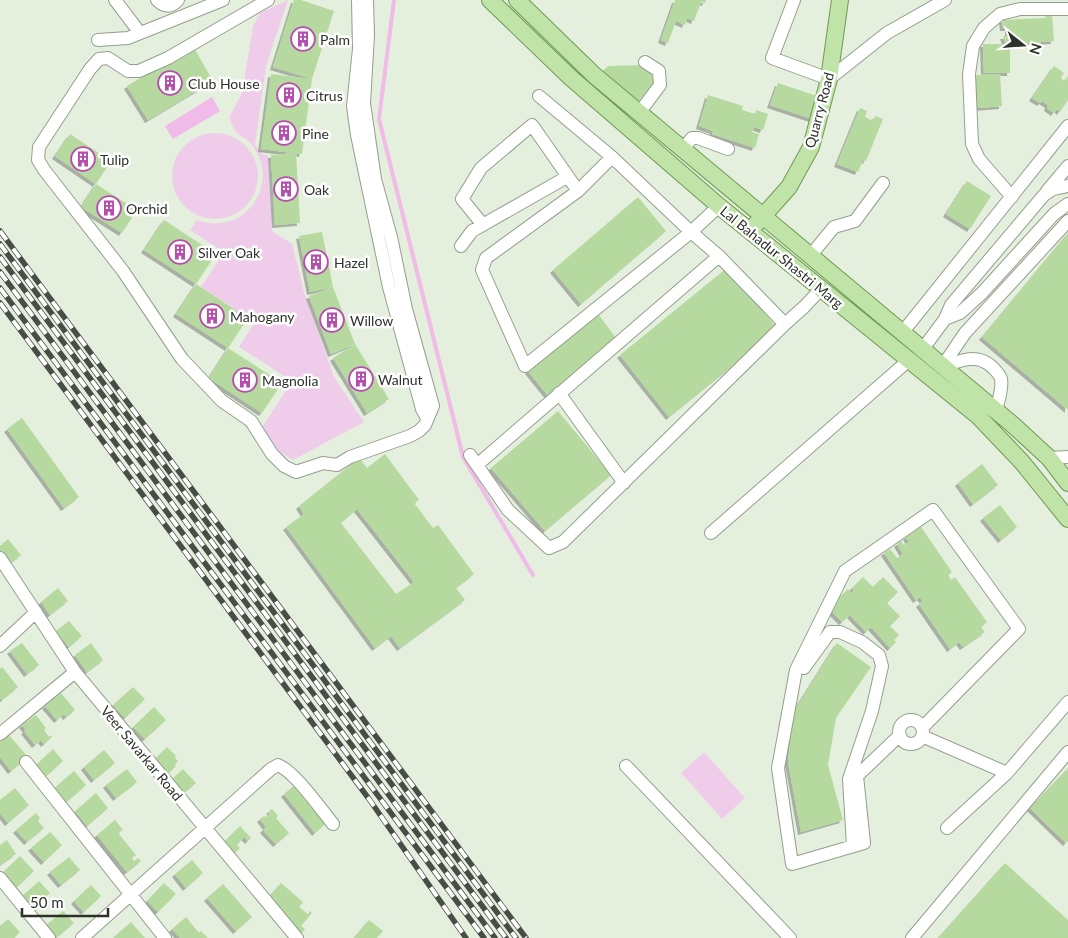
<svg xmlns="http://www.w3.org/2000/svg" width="1068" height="938" font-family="Lato,sans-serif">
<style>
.green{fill:#f0cceb}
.water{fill:#f0bae9}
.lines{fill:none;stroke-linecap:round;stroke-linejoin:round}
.stream{stroke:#f0bae9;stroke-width:4}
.building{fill:#b6d9a0;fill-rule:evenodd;filter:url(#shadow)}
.minor-casing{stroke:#949f8d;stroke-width:14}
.major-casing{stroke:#719956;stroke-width:18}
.minor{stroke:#fff;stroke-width:12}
.major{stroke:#c0e3a7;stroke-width:16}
.rail-casing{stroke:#484e46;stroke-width:5.5}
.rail{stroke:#fff;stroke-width:4;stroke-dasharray:11;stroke-linecap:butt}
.labels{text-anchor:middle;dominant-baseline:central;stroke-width:5;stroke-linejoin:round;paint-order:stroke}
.poi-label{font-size:14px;fill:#2c312a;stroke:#fff;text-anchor:start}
.street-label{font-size:14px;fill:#2c312a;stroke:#fff}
</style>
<defs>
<filter id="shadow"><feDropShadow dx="-3" dy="3" stdDeviation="0" flood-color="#0004"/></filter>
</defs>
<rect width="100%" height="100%" fill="#e4f0dd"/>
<path class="green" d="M 288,0 L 266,66 L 255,145 L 262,154 L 268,156 L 272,231 L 292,244 L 304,292 L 334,377 L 364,422 L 293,460 L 256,437 L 292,381 L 239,347 L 255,322 L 201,287 L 224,252 L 190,230 L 197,220 C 204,222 212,224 220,223 C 249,221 271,188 260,160 C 257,153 254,146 248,141 C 244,137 239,136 236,132 C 233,128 231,122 229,118 L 242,93 L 253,26 L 260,13 Z
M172 176a43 43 0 1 1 86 0a43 43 0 1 1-86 0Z
M 704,752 L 745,798 L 722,819 L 681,773 Z"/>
<path class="water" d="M 212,97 L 220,111 L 173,139 L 165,126 Z"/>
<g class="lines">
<path class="stream" d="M 394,0 L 379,119 L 463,457 L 533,575"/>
</g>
<path class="building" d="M 294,0 L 301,0 L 334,11 L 312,79 L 273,67 Z
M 675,0 L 706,0 L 705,3 L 701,2 L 694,21 L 687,18 L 685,25 L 676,21 L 668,43 L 661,40 Z
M 1045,15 L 1052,15 L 1054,41 L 1041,42 L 1041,44 L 1010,43 L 1010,73 L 984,73 L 983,44 L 1006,44 L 1003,36 L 1008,36 L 1008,28 L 1003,28 L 1002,20 L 1046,18 Z
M 193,46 L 213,81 L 148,120 L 127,86 Z
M 644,65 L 656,80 L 635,105 L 600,74 L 608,66 Z
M 1054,66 L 1064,73 L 1061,78 L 1064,81 L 1068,76 L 1068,100 L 1060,112 L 1057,109 L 1054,113 L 1047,108 L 1048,105 L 1042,101 L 1040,103 L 1032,98 Z
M 271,74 L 312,79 L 302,154 L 261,149 Z
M 1000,74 L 1002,106 L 978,108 L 976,75 Z
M 778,83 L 817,96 L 813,107 L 816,108 L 812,119 L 770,105 Z
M 708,95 L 743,106 L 742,110 L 755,114 L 756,110 L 768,114 L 763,130 L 754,127 L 752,132 L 759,134 L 755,148 L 712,134 L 713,131 L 699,126 Z
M 860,108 L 867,111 L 865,117 L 873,121 L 875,116 L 883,119 L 866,161 L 863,160 L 858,172 L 837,164 Z
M 70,134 L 111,161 L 96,184 L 55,156 Z
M 296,153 L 300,223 L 275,225 L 271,155 Z
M 967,181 L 991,196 L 970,229 L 946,214 Z
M 96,184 L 137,210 L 122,233 L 81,207 Z
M 638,197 L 666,231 L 581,304 L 553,270 Z
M 164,220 L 216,254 L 196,284 L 144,250 Z
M 322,232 L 333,287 L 310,292 L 299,236 Z
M 1068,233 L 1068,410 L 982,337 Z
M 728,267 L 778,329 L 669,417 L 620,355 Z
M 196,284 L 248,318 L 228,348 L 176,314 Z
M 333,287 L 355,344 L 331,354 L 309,296 Z
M 599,315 L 619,342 L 549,397 L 528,371 Z
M 355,344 L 389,399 L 367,413 L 333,358 Z
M 228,348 L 282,383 L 262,413 L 209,378 Z
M 558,411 L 611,475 L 545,531 L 491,468 Z
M 22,418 L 79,497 L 64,508 L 7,429 Z
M 385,454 L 419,500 L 414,503 L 433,528 L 438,525 L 474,574 L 456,588 L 465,600 L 400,648 L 391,636 L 375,648 L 286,527 L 304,514 L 299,506 L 359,458 L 367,468 ZM 357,509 L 414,582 L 396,594 L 341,523 Z
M 982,464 L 998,485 L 973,504 L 958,483 Z
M 1000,505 L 1017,527 L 1001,540 L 983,518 Z
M 921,527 L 952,572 L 948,575 L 951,580 L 955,577 L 987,622 L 981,627 L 985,632 L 963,647 L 959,642 L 950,649 L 919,604 L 923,601 L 920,597 L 916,600 L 884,553 L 890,549 L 897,558 L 903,554 L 897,544 L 901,541 L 904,545 L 909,542 L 906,537 Z
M 8,539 L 21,555 L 8,565 L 0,556 L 0,546 Z
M 863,577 L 873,587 L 883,577 L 898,592 L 887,603 L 900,616 L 890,626 L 899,635 L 894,640 L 896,642 L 890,648 L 871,627 L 866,632 L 850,615 L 842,622 L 828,608 L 848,589 L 851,593 L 854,590 L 852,588 Z
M 58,588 L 68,601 L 50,615 L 41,602 Z
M 69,621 L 82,636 L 69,647 L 56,631 Z
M 22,643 L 39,665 L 27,674 L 10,651 Z
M 91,643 L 103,660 L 87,672 L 75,655 Z
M 837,643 L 871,667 L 836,718 L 828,765 L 843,820 L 801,832 L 788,762 L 794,711 Z
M 2,667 L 18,687 L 2,700 L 0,698 L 0,669 Z
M 133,687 L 145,699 L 125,718 L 113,705 Z
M 61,693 L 75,710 L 66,717 L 64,714 L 57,720 L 45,706 Z
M 154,707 L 166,720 L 145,739 L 133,727 Z
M 36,715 L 46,728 L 44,730 L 49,737 L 51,735 L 52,737 L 44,744 L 41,740 L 35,745 L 24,731 L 26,730 L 22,725 Z
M 9,735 L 28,757 L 11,771 L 0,757 L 0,742 Z
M 167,747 L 176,756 L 175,758 L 178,761 L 175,765 L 176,766 L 168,774 L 156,758 Z
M 53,749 L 63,761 L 44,778 L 34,767 Z
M 104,750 L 115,763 L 94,780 L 84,767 Z
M 1068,768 L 1068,841 L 1066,843 L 1030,808 Z
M 127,769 L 137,782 L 116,798 L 106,785 Z
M 183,769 L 196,783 L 184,793 L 172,779 Z
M 74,771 L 86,785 L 64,804 L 52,790 Z
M 295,785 L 325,824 L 315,833 L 284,794 Z
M 15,788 L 29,805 L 8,823 L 0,813 L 0,800 Z
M 96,793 L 108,808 L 87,826 L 75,811 Z
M 272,809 L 278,816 L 276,818 L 289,833 L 276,844 L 263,830 L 266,827 L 260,819 L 264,816 L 265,817 L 271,813 L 269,811 Z
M 36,813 L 40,818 L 38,821 L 44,828 L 27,842 L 16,830 Z
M 115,820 L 123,830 L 118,833 L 136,855 L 132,858 L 134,861 L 138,858 L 141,861 L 127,872 L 97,835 Z
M 240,826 L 251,838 L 248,841 L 244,837 L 237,845 L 240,848 L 232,855 L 223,843 Z
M 50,832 L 62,845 L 44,862 L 31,848 Z
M 7,840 L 16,854 L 0,865 L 0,845 Z
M 20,856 L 34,871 L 15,889 L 1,874 Z
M 69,857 L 80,870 L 61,885 L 50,872 Z
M 192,860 L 203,873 L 186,888 L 175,874 Z
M 1005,863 L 1068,920 L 1068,938 L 938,938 Z
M 39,881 L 50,893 L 31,909 L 21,897 Z
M 164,883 L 176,894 L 158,912 L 147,901 Z
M 281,883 L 303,902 L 299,907 L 308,914 L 310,911 L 312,913 L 301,926 L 305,929 L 300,935 L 267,899 Z
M 223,884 L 252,917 L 236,931 L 207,898 Z
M 91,885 L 101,896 L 84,912 L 74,901 Z
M 63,911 L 74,923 L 56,938 L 53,938 L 44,927 Z
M 186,917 L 199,933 L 201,931 L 208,938 L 180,938 L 172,929 Z
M 8,919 L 20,932 L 14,938 L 0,938 L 0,926 Z
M 369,920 L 383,931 L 377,938 L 354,938 Z
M 131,922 L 145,938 L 115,938 L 114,937 Z"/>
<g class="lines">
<g class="minor-casing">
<path id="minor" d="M 115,0 L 140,33
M 157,0 C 164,7 171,8 178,0
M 268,0 L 168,58 L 139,71 L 128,71 L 108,58 L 99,59 L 90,69 L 39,147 L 38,160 L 45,171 L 123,271 L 182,359 L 222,401 L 251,421 L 272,454 L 284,466 L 296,472 L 323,463 L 337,465 L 350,457 L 410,436 L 419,431 L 425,425 L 433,406 L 406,309 L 391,237 L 375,179 L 364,103 L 368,35 L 367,0
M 358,0 L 359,49 L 353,106 L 357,135 L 389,287 L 422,409 L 427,418
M 794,0 L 772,58 L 829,79 L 887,33 L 945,0
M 98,40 L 128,38 L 223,0
M 639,113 L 660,85 L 659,71 L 645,62
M 683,149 L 692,138 L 698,138 L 728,149
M 612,157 L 578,191 L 486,258 L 482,270 L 525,366 L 691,232 L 719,206
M 1047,191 L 1068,166
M 1012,197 L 979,159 L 972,144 L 969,74 L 973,46 L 984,28 L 1000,14 L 1020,9 L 1068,9
M 483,225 L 462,199 L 481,168 L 532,125 L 578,191
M 461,246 L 472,231 L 567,177
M 811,255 L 834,227 L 855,221 L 883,183
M 945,319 L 960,313 L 982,293 L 1054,214 L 1068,204
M 785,324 L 804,307 L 821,289
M 902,333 L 1068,126
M 922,350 L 945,319 L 951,305 L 1044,195 L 1053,189 L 1068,186
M 942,367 L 965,333 L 1068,221
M 942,367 C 959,361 976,353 991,366 C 995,370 1000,374 1001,379 C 1003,389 998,401 996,411
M 559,393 L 624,483
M 470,455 L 508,510 L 549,548 L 563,542 L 785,324 L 719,256 L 691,232 L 612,157 L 539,96
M 1049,458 L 1068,457
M 477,465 L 719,256
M 711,533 L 909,360
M 0,558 L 75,672 L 297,938
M 0,646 L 36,612
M 804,668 L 830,632 L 840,632 L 862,642 L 879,655 L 882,666 L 872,711 L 849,779 L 853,846
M899 732a12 12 0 1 1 24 0a12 12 0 1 1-24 0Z
M 0,734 L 75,672
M 900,735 L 857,776 L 864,843 L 792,864 L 778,768 L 796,670 L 845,571 L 933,510 L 1019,629 L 922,728
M 922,736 L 1007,773
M 26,762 L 165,938
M 626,766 L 790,938
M 947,828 L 1007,773 L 1068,702
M 0,878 L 49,938
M 82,938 L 271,769 L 278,765 C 295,772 320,808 333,824
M 912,938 L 1068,752"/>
</g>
<g class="major-casing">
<path id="major" d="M 490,0 L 571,78 L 719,206 L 978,416 L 1021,461 L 1068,519
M 517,0 L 594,75 L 1012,424 L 1049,458 L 1068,483
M 756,224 L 789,187 L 811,147 L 829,79 L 840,0"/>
</g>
<use href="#minor" class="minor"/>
<use href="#major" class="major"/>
<g class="rail-casing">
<path id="rail" d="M 0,231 L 526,938
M 0,244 L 516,938
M 0,257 L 506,938
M 0,272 L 495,938
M 0,288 L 484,938
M 0,303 L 369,799 L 466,938"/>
</g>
<use href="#rail" class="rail"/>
</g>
<defs>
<g id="building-ring" transform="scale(1.25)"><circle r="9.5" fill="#fff" stroke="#b64cae" stroke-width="1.5"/><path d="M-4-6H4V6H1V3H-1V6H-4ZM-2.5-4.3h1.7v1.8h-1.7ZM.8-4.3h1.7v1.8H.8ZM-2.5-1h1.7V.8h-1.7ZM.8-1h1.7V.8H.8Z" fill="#b64cae"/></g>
</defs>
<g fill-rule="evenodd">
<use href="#building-ring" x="303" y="39"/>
<use href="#building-ring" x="170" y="83"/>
<use href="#building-ring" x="289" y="95"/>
<use href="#building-ring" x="284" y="133"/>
<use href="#building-ring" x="83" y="159"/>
<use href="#building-ring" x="286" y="189"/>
<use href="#building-ring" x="109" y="208"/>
<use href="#building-ring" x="180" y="252"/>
<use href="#building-ring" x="316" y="262"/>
<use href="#building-ring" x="212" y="316"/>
<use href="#building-ring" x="332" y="320"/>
<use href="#building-ring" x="361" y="379"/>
<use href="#building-ring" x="245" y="380"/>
</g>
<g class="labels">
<g class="poi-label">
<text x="320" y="39">Palm</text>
<text x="188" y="83">Club House</text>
<text x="306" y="95">Citrus</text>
<text x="302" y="133">Pine</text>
<text x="100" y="159">Tulip</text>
<text x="304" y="189">Oak</text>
<text x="126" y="208">Orchid</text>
<text x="198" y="252">Silver Oak</text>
<text x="334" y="262">Hazel</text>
<text x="230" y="316">Mahogany</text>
<text x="350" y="320">Willow</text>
<text x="378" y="379">Walnut</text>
<text x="262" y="380">Magnolia</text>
</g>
<g class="street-label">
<text transform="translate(819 110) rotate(-75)">Quarry Road</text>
<text transform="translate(782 257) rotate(39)">Lal Bahadur Shastri Marg</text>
<text transform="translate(142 753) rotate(50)">Veer Savarkar Road</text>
</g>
</g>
<g transform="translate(1023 45) rotate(107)" stroke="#ffffff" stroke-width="4" paint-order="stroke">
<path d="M0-4L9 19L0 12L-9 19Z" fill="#2c312a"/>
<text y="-8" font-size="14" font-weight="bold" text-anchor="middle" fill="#2c312a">N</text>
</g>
<path d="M22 908v8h86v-8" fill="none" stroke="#2c312a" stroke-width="2.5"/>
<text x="30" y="908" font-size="15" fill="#2c312a" stroke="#ffffff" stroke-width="4" paint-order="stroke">50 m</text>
</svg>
